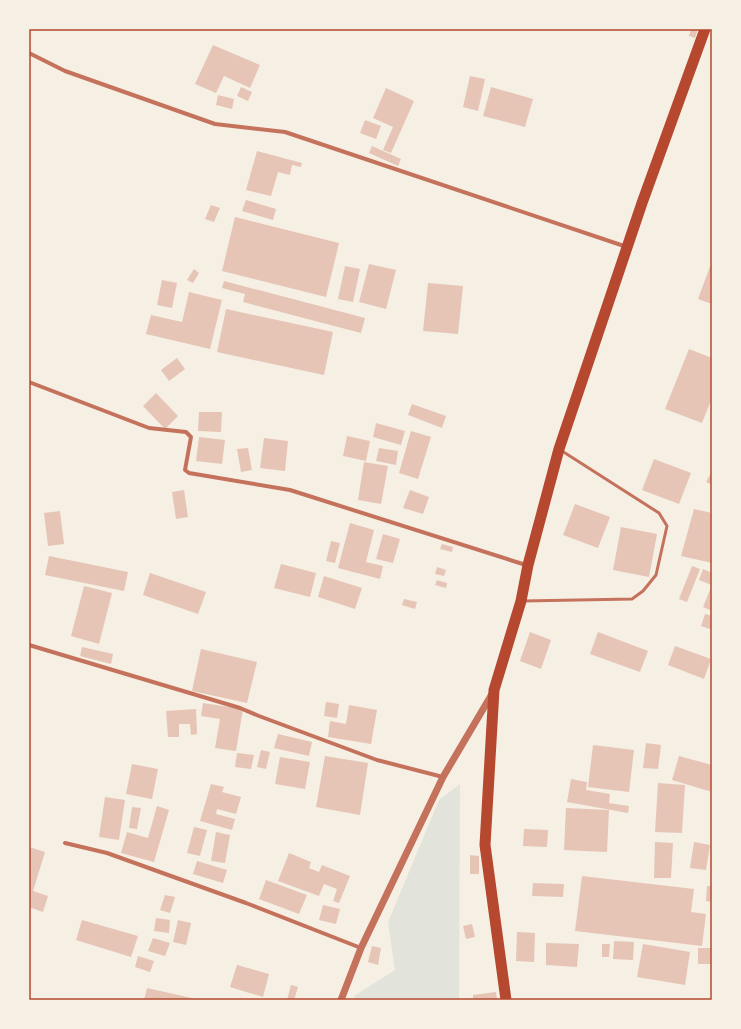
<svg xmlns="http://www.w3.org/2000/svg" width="741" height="1029" font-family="Raleway,sans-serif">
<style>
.green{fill:#e2e4dc}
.building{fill:#e6c5b7}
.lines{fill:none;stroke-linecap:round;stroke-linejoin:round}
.service{stroke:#c5725c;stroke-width:3}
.minor{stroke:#c5725c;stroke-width:4}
.tertiary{stroke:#c5725c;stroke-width:7}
.trunk{stroke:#b5482f;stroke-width:11}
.neatline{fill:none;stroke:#b5482f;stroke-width:1.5}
</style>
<rect width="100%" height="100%" fill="#f6efe4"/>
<path class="green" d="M 460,784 L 459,1000 L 354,1000 L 354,996 L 395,970 L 388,922 L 439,800 Z"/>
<path class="building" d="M 691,29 L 698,29 L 695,38 L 689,36 Z
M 213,45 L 260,65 L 250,88 L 224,76 L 216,93 L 195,84 Z
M 470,76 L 485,79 L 478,111 L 463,107 Z
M 241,87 L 252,92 L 248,101 L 237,96 Z
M 491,87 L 533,99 L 525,127 L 483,116 Z
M 386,88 L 414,101 L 391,153 L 383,150 L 393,127 L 373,118 Z
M 218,95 L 234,99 L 232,109 L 216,105 Z
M 365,120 L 381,126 L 376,139 L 360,133 Z
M 372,146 L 401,159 L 398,166 L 369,153 Z
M 257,151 L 302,163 L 301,167 L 292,165 L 290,175 L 278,172 L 271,196 L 246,190 Z
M 246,200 L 276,209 L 273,220 L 242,211 Z
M 211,205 L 220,208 L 214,222 L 205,219 Z
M 235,217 L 339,243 L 326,297 L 222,271 Z
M 712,261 L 712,304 L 698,299 Z
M 369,264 L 396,270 L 386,309 L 359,302 Z
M 345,266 L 360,269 L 353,302 L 338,299 Z
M 194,269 L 199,273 L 193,283 L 187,280 Z
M 162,280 L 177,283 L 172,308 L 157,305 Z
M 224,281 L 365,318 L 361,333 L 243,302 L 245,294 L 222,288 Z
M 428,283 L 463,286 L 458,334 L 423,331 Z
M 189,292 L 222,300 L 210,349 L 146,334 L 151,315 L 182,322 Z
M 226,309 L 333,332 L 324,375 L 217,352 Z
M 689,349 L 712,358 L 712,398 L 702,423 L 665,409 Z
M 177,358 L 185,369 L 169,381 L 161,370 Z
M 156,393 L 178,416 L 165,429 L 143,406 Z
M 412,404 L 446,416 L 442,428 L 408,415 Z
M 199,412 L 222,412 L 221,432 L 198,431 Z
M 376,423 L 405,431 L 401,445 L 373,437 Z
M 411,431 L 431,437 L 418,479 L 399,473 Z
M 347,436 L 370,441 L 366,461 L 343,456 Z
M 199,437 L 225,440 L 222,464 L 196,461 Z
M 264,438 L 288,441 L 285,471 L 260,468 Z
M 248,448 L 252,470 L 241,472 L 237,449 Z
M 379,448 L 398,451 L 396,465 L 376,461 Z
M 654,459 L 691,473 L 679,504 L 642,490 Z
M 364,462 L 388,466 L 381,504 L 358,500 Z
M 712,471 L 712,485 L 706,482 Z
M 184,490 L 188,517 L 176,519 L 172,492 Z
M 410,490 L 429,497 L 423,514 L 403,508 Z
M 575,504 L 610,517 L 598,548 L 563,535 Z
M 694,509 L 712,513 L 712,563 L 681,556 Z
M 60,511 L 64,544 L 48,546 L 44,513 Z
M 350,523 L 374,530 L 366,562 L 383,566 L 380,579 L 338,568 Z
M 621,527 L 657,534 L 649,577 L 613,570 Z
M 383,534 L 400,539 L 393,563 L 376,559 Z
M 331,541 L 340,543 L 335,563 L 326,561 Z
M 442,544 L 453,547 L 452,552 L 440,549 Z
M 49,556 L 128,572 L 124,591 L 45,575 Z
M 281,564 L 316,573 L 310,597 L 274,588 Z
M 692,566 L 700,569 L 687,602 L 679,599 Z
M 437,567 L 446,570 L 444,576 L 435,574 Z
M 703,569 L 712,573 L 712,611 L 703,607 L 712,585 L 699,580 Z
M 150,573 L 206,592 L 198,614 L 143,595 Z
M 324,576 L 362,588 L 355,609 L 318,597 Z
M 437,580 L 447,583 L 446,588 L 435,585 Z
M 84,586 L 112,593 L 99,644 L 71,636 Z
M 404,599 L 417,602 L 415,609 L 402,605 Z
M 705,614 L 712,616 L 712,630 L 701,626 Z
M 530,632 L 551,640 L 541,669 L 520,661 Z
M 598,632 L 648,651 L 640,672 L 590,654 Z
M 675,646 L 711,659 L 704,679 L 668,665 Z
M 82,647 L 113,654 L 111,664 L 80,656 Z
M 201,649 L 257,662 L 247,703 L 192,691 Z
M 326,702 L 339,704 L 337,718 L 324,716 Z
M 203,703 L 243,709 L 236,751 L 215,748 L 220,719 L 201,716 Z
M 349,705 L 377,710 L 371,744 L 328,737 L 330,721 L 346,724 Z
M 196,709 L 197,734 L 191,735 L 190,724 L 179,724 L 179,737 L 168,737 L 166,711 Z
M 278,734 L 312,742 L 309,756 L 274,748 Z
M 646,743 L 661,745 L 658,769 L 643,768 Z
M 593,745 L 634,750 L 629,792 L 588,787 Z
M 261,750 L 270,752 L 266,769 L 257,767 Z
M 237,753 L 254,755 L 251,769 L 235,767 Z
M 325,756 L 368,763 L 360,815 L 316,807 Z
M 679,756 L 712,765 L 712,792 L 672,780 Z
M 280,757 L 310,762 L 305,789 L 275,784 Z
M 132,764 L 158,769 L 152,799 L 126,794 Z
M 571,779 L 587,782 L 586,790 L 610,794 L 609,803 L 629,806 L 628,813 L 567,802 Z
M 658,783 L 685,785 L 682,833 L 655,832 Z
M 211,784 L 224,787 L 222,792 L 241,797 L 236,814 L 217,809 L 216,814 L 235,819 L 232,830 L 200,821 Z
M 105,797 L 125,800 L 119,840 L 99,837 Z
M 157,806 L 169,810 L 154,862 L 121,853 L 127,832 L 148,838 Z
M 132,807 L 141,808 L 137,829 L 129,828 Z
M 566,808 L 609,810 L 607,852 L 564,850 Z
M 194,827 L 207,830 L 200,856 L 187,853 Z
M 524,829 L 548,830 L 547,847 L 523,846 Z
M 216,832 L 230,835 L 225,863 L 211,861 Z
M 655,842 L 673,843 L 671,878 L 654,878 Z
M 694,842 L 710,845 L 706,870 L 690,868 Z
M 29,847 L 45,852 L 33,891 L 48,896 L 43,912 L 29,907 Z
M 289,853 L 311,862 L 309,868 L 319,872 L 322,865 L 350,876 L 339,903 L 333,901 L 337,889 L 324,884 L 319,896 L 278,881 Z
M 470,855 L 479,856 L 479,874 L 470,874 Z
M 197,861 L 227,870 L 223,883 L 193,874 Z
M 582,876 L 694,889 L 691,912 L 706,914 L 702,946 L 575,931 Z
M 266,880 L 307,895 L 299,914 L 259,899 Z
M 533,883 L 564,884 L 563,897 L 532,896 Z
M 707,886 L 712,886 L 712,902 L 706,901 Z
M 165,895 L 175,897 L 170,913 L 160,910 Z
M 323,905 L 340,909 L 336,924 L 319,920 Z
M 156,918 L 170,920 L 169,933 L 154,931 Z
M 82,920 L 138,936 L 131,957 L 76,940 Z
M 178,920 L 191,923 L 186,945 L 173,942 Z
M 472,924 L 475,937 L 466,939 L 463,926 Z
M 517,932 L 535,933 L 534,962 L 516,961 Z
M 153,938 L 170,943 L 165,956 L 148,951 Z
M 614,941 L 634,942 L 633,960 L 613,959 Z
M 546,943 L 579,944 L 577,967 L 546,965 Z
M 602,944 L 610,944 L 609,957 L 602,957 Z
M 643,944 L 690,952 L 685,985 L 637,977 Z
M 372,946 L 381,948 L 378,965 L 368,962 Z
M 698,948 L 712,948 L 712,964 L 698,964 Z
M 138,956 L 154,961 L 150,972 L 135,967 Z
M 237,965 L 269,974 L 263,997 L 230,987 Z
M 291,985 L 298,987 L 294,1000 L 287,1000 Z
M 147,988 L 196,999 L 196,1000 L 144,1000 Z
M 496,992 L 497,1000 L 473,1000 L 473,995 Z"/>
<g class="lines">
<path class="service" d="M 523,601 L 632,599 L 643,591 L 656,575 L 667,526 L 659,513 L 562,451"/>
<path class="minor" d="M 29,53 L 65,71 L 215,124 L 285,132 L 627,247
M 29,382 L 149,428 L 186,432 L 191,437 L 185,470 L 189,473 L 290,490 L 526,565
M 29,645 L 240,708 L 259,716 L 377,760 L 443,777
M 65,843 L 107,853 L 246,903 L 361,948"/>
<path class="tertiary" d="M 341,1000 L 361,948 L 443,777 L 492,694"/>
<path class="trunk" d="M 506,1000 L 485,845 L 494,690 L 521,601 L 528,565 L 559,449 L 642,203 L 705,29"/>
</g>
<rect width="741" height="1029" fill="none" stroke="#f6efe4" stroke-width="60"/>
<rect x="30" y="30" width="681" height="969" class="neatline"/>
</svg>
